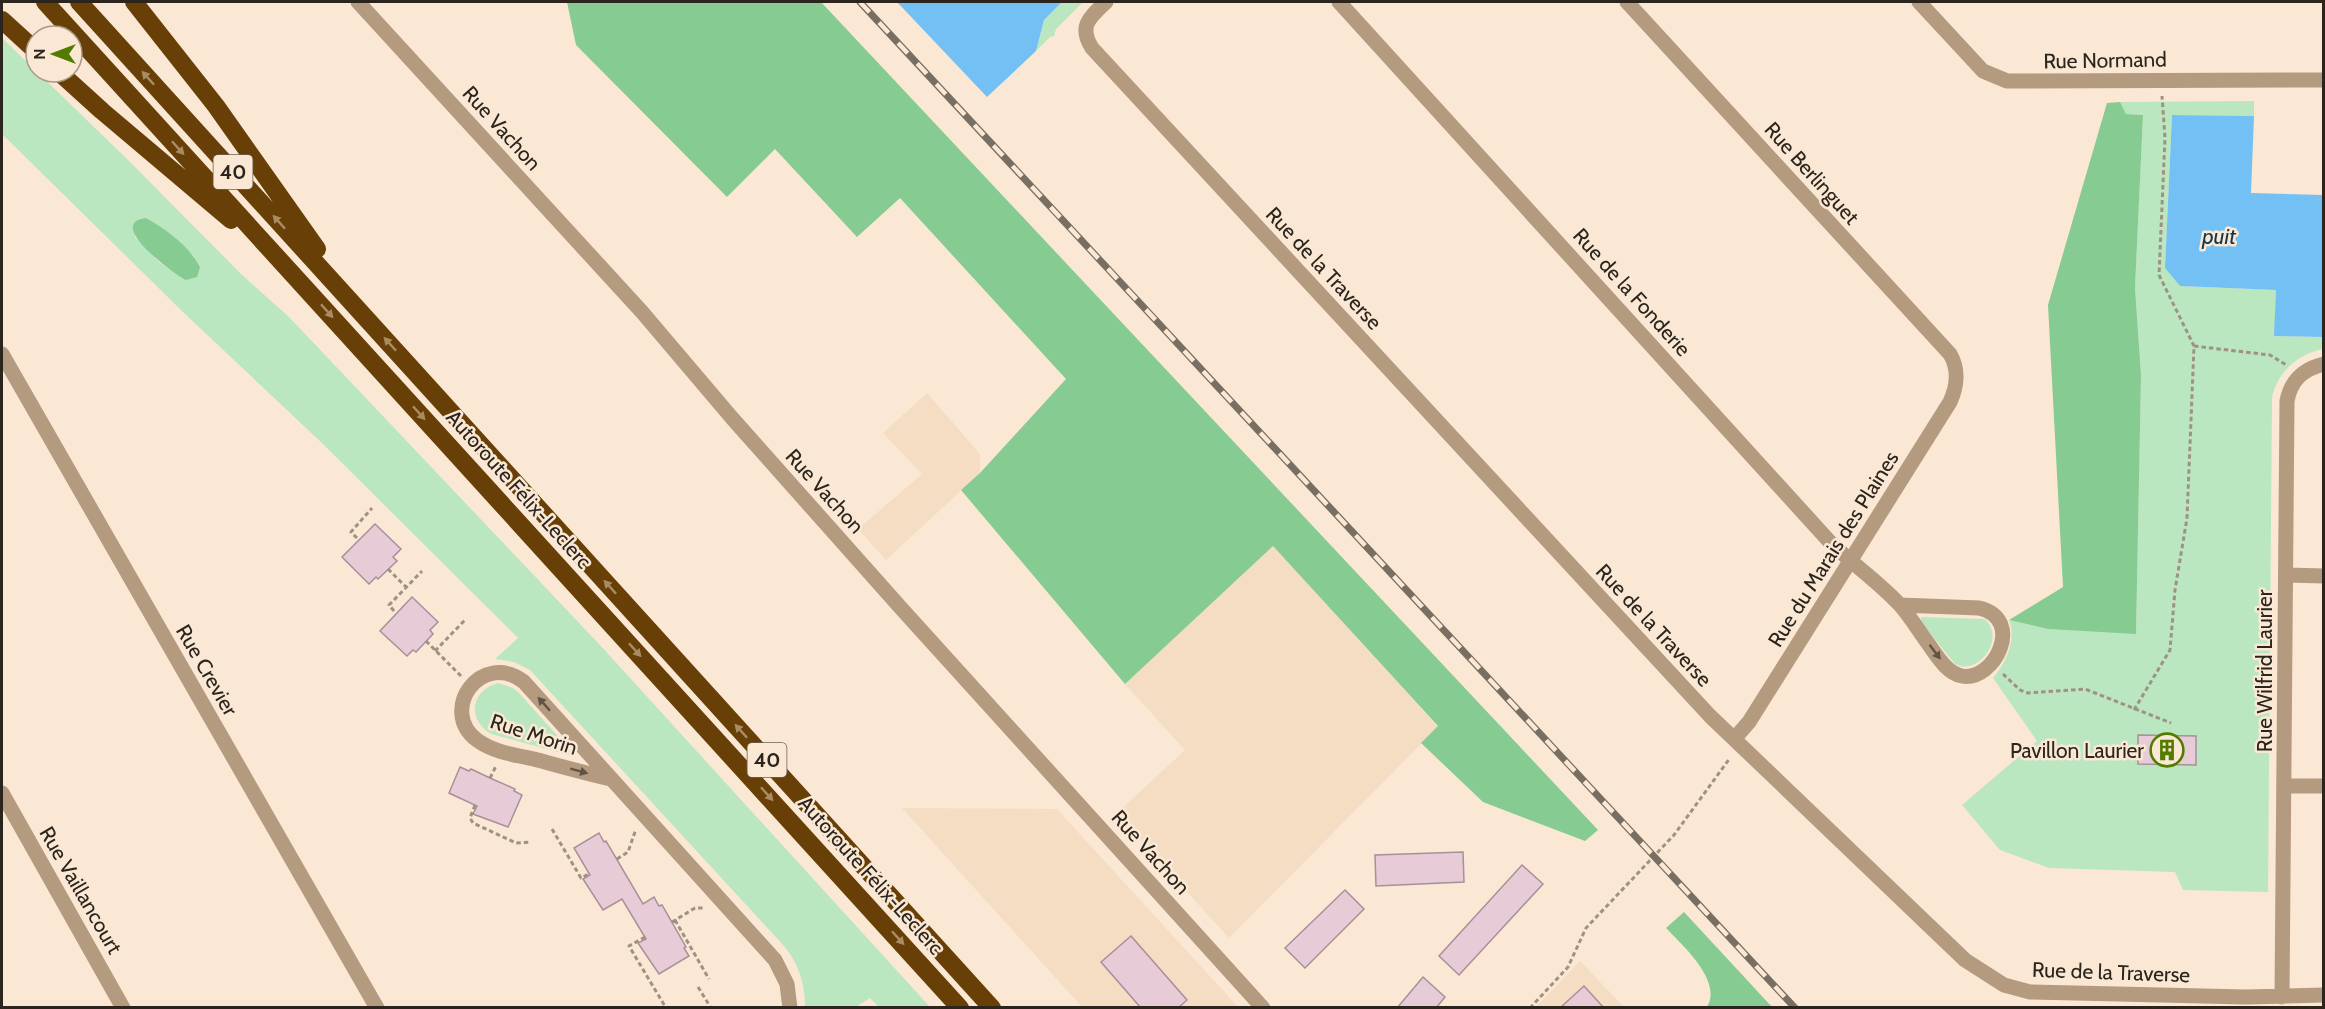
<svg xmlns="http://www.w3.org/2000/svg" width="2325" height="1009" font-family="Cabin,sans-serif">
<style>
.built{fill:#f4ddc3}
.green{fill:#bae6c0;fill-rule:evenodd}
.forest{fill:#85cb92}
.water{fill:#73c0f5}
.building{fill:#e7ccd7;stroke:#a88f9a;stroke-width:1.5}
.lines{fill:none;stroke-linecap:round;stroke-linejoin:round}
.path{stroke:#9f9283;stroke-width:3;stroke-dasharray:4.5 3;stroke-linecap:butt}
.minor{stroke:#b49a7f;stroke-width:15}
.motorway{stroke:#684007;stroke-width:18}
.rail-casing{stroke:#796e62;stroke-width:7}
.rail{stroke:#fae8d4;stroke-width:4.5;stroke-dasharray:14;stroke-linecap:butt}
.oneway{fill:#aa8c63}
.oneway2{fill:#625444}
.labels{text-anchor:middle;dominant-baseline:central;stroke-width:5;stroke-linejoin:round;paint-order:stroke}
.shield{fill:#fae8d4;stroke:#696054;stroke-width:1.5}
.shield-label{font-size:20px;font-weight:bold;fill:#2b251d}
.street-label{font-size:21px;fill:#2b251d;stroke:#fae8d4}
.poi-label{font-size:21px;fill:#2b251d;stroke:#fae8d4;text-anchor:end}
.water-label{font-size:22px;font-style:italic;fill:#14364b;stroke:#fae8d4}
</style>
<rect width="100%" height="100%" fill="#fae8d4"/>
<path class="built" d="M 927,393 L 980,454 L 980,473 L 886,560 L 858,529 L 922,474 L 883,433 Z
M 1273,546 L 1438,727 L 1229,938 L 1116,814 L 1185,750 L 1125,684 Z
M 902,808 L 1057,809 L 1238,1007 L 1082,1007 Z
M 1580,961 L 1624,1007 L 1535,1008 Z"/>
<path class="green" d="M 1062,2 L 1083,2 L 1056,29 L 1054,36 L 1050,37 L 1036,51 L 1044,20 Z
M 2,38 L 126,158 L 242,275 L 289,317 L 599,644 L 930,1007 L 879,1007 L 870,998 L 856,1007 L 805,1007 C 805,984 799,964 784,946 L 530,670 L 514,662 L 495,659 L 518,638 L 323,444 L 183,312 L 2,134 ZM 146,218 L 176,239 L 194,257 L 186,280 L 159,262 L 135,237 L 135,224 L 140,219 Z
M 2254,101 L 2254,116 L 2172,115 L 2165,268 L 2180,286 L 2276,290 L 2275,336 L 2323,337 L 2323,349 C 2298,354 2277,372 2272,398 L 2268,892 L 2183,890 L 2175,872 L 2049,868 L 2000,850 L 1962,805 L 2037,741 L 1993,678 C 2006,663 2017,639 2009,620 L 2048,629 L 2136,633 L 2141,375 L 2135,288 L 2143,115 L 2126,114 L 2120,102 Z
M 1921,617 L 1984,619 C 2007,636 1979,677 1955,664 L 1921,622 Z
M 498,683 L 513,688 L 519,693 L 573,753 L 573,756 L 491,734 C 467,719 470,691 498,683 Z"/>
<path class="forest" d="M 567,2 L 821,2 L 1598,830 L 1585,841 L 1483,802 L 1421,743 L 1438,726 L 1273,546 L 1125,684 L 961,490 L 980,473 L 1066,379 L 900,198 L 857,237 L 775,149 L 727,197 L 576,45 Z
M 2120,102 L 2126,114 L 2143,115 L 2135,288 L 2141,375 L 2136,634 L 2048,629 L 2009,620 L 2063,587 L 2048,305 L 2107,103 Z
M 146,218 C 167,230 188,245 200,267 L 197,277 L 186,280 C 175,275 104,223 146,218 Z
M 1684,912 L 1772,1007 L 1707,1007 C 1723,981 1682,945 1666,928 Z"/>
<path class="water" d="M 897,2 L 1062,2 L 1044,20 L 1036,51 L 987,97 Z
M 2172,115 L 2254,116 L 2251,193 L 2323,195 L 2323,337 L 2274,336 L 2276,290 L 2180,286 L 2165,268 Z"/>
<path class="building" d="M 375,524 L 401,549 L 393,557 L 397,561 L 378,579 L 376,577 L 369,584 L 342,557 Z
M 412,597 L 438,622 L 430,630 L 433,634 L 416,652 L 413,650 L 407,656 L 380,631 Z
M 2138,735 L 2196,736 L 2196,765 L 2138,764 Z
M 460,767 L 469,771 L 471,769 L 490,778 L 515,789 L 514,791 L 522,795 L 508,827 L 473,814 L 477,806 L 449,793 Z
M 599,833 L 604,842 L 606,841 L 643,904 L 654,897 L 659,906 L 662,905 L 686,947 L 684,948 L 689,956 L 659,974 L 638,943 L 646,939 L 622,899 L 603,910 L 583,879 L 590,875 L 574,848 Z
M 1463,852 L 1464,882 L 1376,886 L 1375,855 Z
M 1522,865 L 1543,884 L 1459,975 L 1439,956 Z
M 1345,890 L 1364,909 L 1305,968 L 1285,948 Z
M 1131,936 L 1187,1000 L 1178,1008 L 1141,1008 L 1101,962 Z
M 1423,977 L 1445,997 L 1436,1008 L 1397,1008 Z
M 1584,986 L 1604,1008 L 1560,1008 Z"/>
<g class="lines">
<path class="path" d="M 2194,346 L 2270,355 L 2288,366
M 357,538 L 351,532 L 372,508
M 388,569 L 406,587
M 394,611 L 389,605 L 422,571
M 426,641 L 461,676
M 435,651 L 465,620
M 2003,674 L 2020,690 L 2028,693 L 2085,689 L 2171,723
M 2134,710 L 2170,650 L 2175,590 L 2187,518 L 2194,346 L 2159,275 L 2165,138 L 2162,96
M 490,778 L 496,766
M 475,805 L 470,818 L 473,823 L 516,843 L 531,842
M 552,829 L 581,878 L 589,874
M 617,859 L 628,852 L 636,829
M 675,920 L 709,979
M 672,922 L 695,908 L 705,908
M 645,937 L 629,946 L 666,1008
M 698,987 L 711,1008
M 1530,1008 L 1568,967 L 1586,928 L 1674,835 L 1730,758"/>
<path class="minor" d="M 358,2 L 642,312 L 732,418 L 900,607 L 1263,1008
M 1106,2 C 1090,17 1078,26 1092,48 L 1710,716 L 1965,960 L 2004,985 L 2030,992 L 2246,997 L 2324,995
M 1339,2 L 1829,541 C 1851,563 1879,582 1900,605 C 1910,616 1918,630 1927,642 C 1936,654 1946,673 1962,676 C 1994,682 2026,619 1979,608 L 1900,605
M 1627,2 L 1950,354 C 1959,369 1957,387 1950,402 L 1749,722 L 1735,738
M 1919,2 L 1983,71 L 2007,81 L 2324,80
M 2,354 L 377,1008
M 2286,575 L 2324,576
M 611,779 C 585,773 560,766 534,759 C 515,755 493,752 477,740 C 438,711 481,649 524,682 L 775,960 L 787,984 L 790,1008
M 2285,786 L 2324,786
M 2,793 L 123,1008
M 2282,997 L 2287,401 C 2291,380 2303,369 2324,364"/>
<path class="motorway" d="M 45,2 L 960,1008
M 79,2 L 992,1008
M 134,2 L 216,106 L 317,249
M 2,20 L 36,51
M 59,72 L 102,111 L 231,220"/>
<g class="rail-casing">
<path id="rail" d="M 860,2 L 1795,1008"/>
</g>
<use href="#rail" class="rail"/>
</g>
<defs><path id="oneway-solid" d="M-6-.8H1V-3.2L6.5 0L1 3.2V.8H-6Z" transform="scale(1.5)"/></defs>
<g class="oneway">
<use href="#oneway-solid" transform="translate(148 78) rotate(-132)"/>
<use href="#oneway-solid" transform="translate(178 148) rotate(48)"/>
<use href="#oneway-solid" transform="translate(279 222) rotate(-132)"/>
<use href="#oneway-solid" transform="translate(327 311) rotate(48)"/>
<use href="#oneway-solid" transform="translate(390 344) rotate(-132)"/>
<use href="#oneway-solid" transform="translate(419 413) rotate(48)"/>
<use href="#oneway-solid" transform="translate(610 587) rotate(-132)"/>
<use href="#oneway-solid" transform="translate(635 650) rotate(48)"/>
<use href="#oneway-solid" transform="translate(741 731) rotate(-132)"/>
<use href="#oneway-solid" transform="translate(767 794) rotate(48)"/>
<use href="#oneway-solid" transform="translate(898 938) rotate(48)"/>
</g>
<g class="oneway2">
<use href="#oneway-solid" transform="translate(1935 652) rotate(53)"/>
<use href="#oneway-solid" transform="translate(544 704) rotate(-132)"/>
<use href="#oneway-solid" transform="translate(579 771) rotate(15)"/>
</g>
<defs>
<g id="building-ring" transform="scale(1.725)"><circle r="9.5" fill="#fae8d4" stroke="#517c00" stroke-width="1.5"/><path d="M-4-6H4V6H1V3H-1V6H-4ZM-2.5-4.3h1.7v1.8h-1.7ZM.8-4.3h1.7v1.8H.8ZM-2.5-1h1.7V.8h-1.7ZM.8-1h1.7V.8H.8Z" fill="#517c00"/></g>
</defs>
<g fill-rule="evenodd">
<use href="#building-ring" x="2167" y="750"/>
</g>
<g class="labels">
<g class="shield">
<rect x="213.5" y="155" width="39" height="34" rx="4.5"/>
<rect x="747.5" y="743" width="39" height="34" rx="4.5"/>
</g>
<g class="shield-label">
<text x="233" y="172">40</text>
<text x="767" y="760">40</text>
</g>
<g class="street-label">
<text transform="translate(2105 60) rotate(-1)">Rue Normand</text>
<text transform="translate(502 128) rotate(48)">Rue Vachon</text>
<text transform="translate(1812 173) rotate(48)">Rue Berlinguet</text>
<text transform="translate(1324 268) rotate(47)">Rue de la Traverse</text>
<text transform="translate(1632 292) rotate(48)">Rue de la Fonderie</text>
<text transform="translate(519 489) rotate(48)">Autoroute Félix-Leclerc</text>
<text transform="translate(825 491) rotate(48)">Rue Vachon</text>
<text transform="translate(1833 549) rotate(-58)">Rue du Marais des Plaines</text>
<text transform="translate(1654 625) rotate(47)">Rue de la Traverse</text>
<text transform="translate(207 670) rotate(60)">Rue Crevier</text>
<text transform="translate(2264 671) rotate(-90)">Rue Wilfrid Laurier</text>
<text transform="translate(534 734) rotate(18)">Rue Morin</text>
<text transform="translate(1151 852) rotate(48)">Rue Vachon</text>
<text transform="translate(871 875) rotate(48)">Autoroute Félix-Leclerc</text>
<text transform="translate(81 890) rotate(60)">Rue Vaillancourt</text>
<text transform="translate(2111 972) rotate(2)">Rue de la Traverse</text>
</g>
<g class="poi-label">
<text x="2144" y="750">Pavillon Laurier</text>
</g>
<g class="water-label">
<text x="2219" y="236">puit</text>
</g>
</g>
<rect width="2325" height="1009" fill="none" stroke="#2b251d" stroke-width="6"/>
<g transform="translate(54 54) rotate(270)"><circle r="28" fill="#fae8d4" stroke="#a79a8b" stroke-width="1.5"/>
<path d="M0-4.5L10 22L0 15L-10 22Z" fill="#517c00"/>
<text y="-9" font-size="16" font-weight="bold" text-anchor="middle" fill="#2b251d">N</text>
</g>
</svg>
